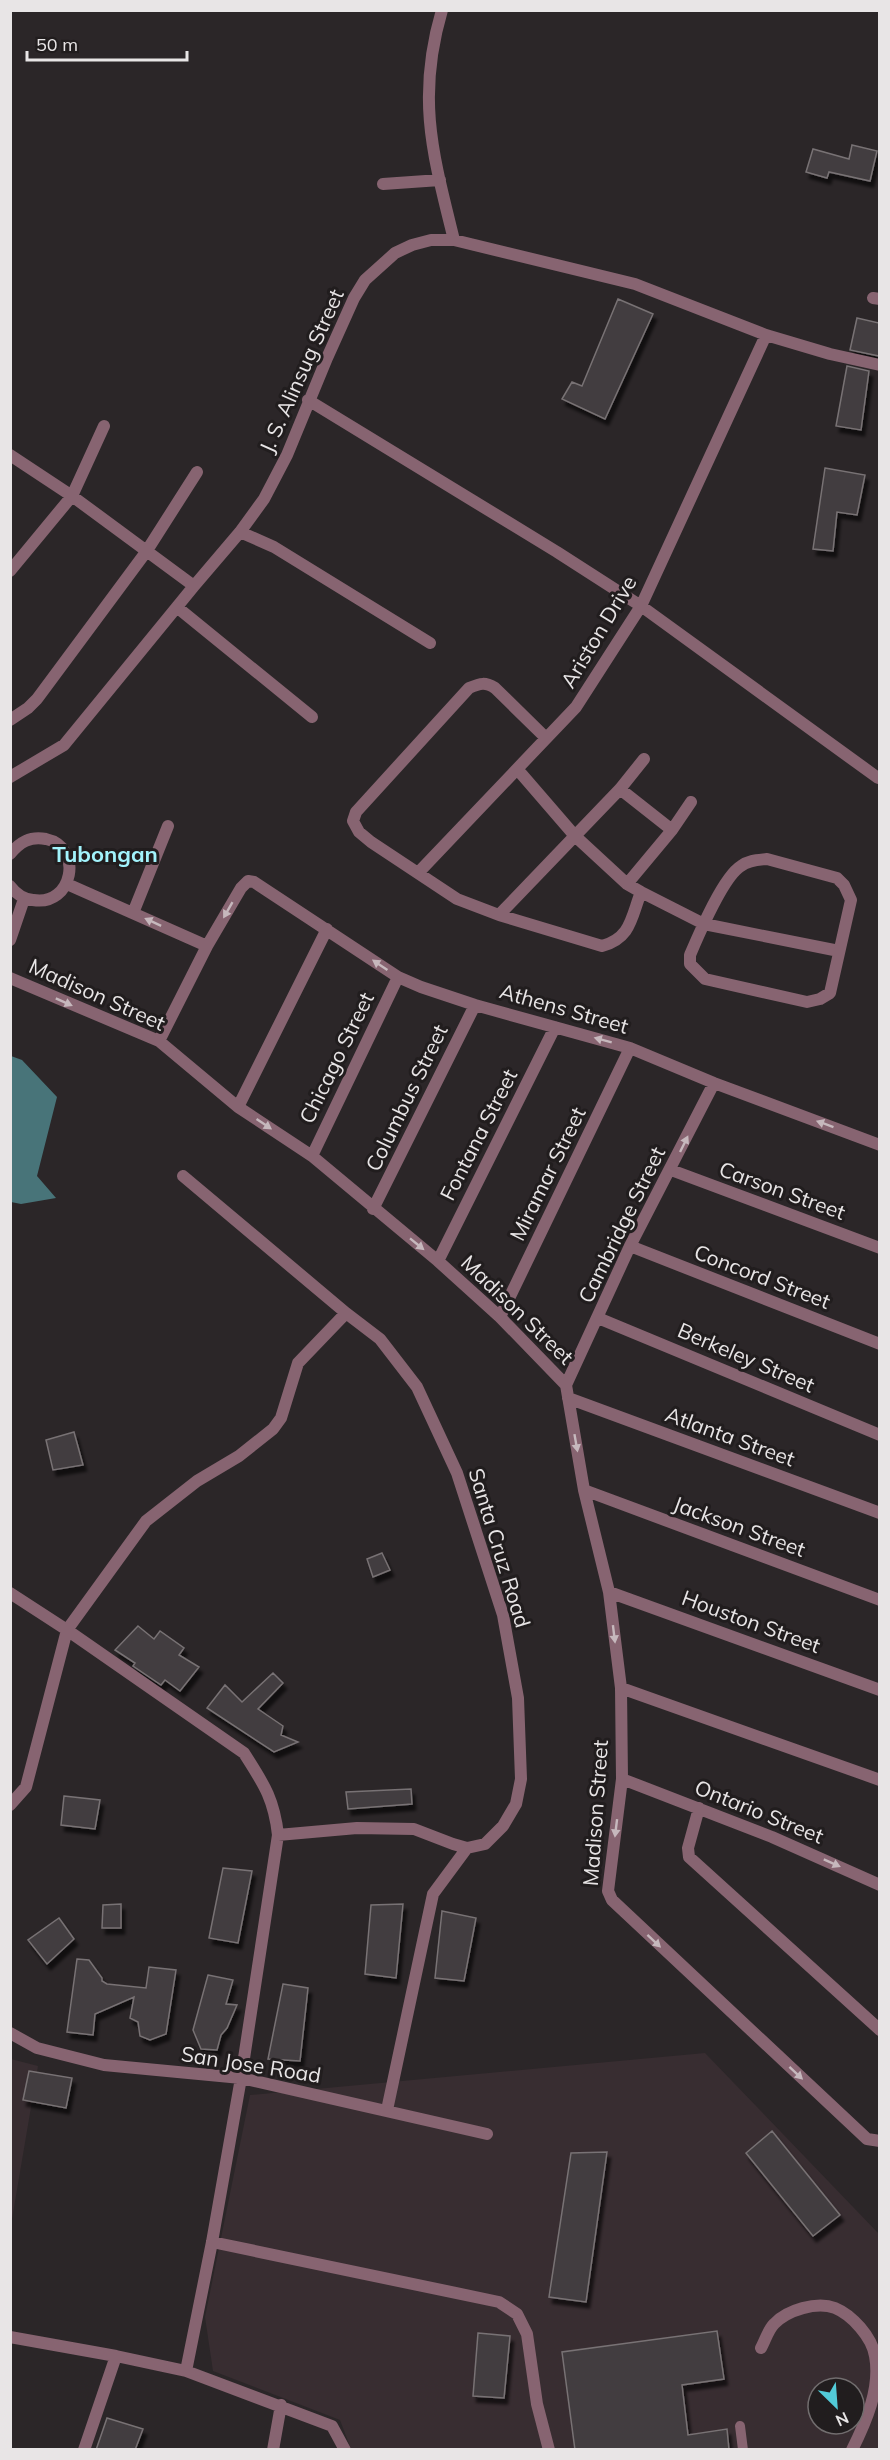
<svg xmlns="http://www.w3.org/2000/svg" width="890" height="2460" viewBox="0 0 890 2460" font-family="Mulish,sans-serif">
<style>
.built{fill:#382d31;fill-rule:evenodd}
.water{fill:#487479}
.building{fill:#423d3f;stroke:#787274;stroke-width:1.5;filter:url(#shadow)}
.lines{fill:none;stroke-linecap:round;stroke-linejoin:round}
.lane{stroke:#876471;stroke-width:10}
.street{stroke:#876471;stroke-width:12}
.oneway{fill:#c6b8bd}
.labels{text-anchor:middle;stroke-width:6;stroke-linejoin:round;paint-order:stroke}
.street-label{font-size:21px;fill:#e8e5e6;stroke:#211d1e}
.neighbourhood-label{font-size:22px;font-weight:bold;fill:#a2f3fc;stroke:#211d1e}
</style>
<defs>
<filter id="shadow"><feDropShadow dx="3.5" dy="6" stdDeviation="1.5" flood-color="#0009"/></filter>
</defs>
<rect width="100%" height="100%" fill="#2b2628"/>
<path class="built" d="M 705,2053 L 879,2234 L 879,2449 L 351,2449 L 340,2420 L 213,2371 L 205,2317 L 250,2095 ZM 818,2388 L 854,2388 L 854,2424 L 818,2424 Z
M 11,2059 L 38,2066 L 11,2225 Z"/>
<path class="water" d="M 11,1056 L 22,1060 L 57,1097 L 37,1176 L 56,1198 L 21,1204 L 11,1202 Z"/>
<path class="building" d="M 852,145 L 877,151 L 870,181 L 829,172 L 827,178 L 806,172 L 813,149 L 849,159 Z
M 618,299 L 653,314 L 605,419 L 562,399 L 572,382 L 582,386 Z
M 857,318 L 879,323 L 879,356 L 850,350 Z
M 847,366 L 869,371 L 861,430 L 836,426 Z
M 825,468 L 865,475 L 857,515 L 837,512 L 833,551 L 813,549 Z
M 74,1432 L 83,1465 L 53,1470 L 46,1440 Z
M 382,1553 L 390,1570 L 373,1577 L 367,1559 Z
M 138,1626 L 154,1639 L 160,1631 L 184,1648 L 179,1655 L 199,1667 L 180,1691 L 165,1680 L 161,1685 L 133,1666 L 135,1663 L 115,1650 Z
M 273,1673 L 283,1683 L 258,1709 L 283,1726 L 281,1735 L 298,1742 L 274,1752 L 207,1708 L 225,1685 L 242,1702 Z
M 411,1789 L 412,1804 L 348,1809 L 346,1792 Z
M 64,1796 L 100,1800 L 95,1829 L 61,1825 Z
M 223,1868 L 252,1871 L 238,1943 L 209,1938 Z
M 121,1904 L 121,1928 L 102,1928 L 103,1905 Z
M 403,1904 L 396,1978 L 365,1974 L 371,1905 Z
M 442,1911 L 476,1918 L 464,1981 L 435,1978 Z
M 59,1918 L 74,1939 L 47,1964 L 28,1940 Z
M 77,1959 L 89,1960 L 102,1978 L 102,1981 L 107,1984 L 146,1988 L 149,1967 L 176,1970 L 166,2034 L 150,2040 L 140,2036 L 138,2022 L 130,2018 L 134,1997 L 95,2014 L 93,2035 L 67,2032 Z
M 208,1975 L 233,1980 L 226,2004 L 237,2005 L 227,2028 L 221,2035 L 217,2050 L 201,2049 L 193,2030 Z
M 283,1984 L 308,1988 L 300,2061 L 268,2059 Z
M 29,2071 L 72,2078 L 66,2108 L 23,2100 Z
M 772,2131 L 840,2215 L 813,2236 L 746,2153 Z
M 607,2152 L 586,2302 L 549,2297 L 571,2153 Z
M 717,2331 L 724,2379 L 682,2385 L 688,2435 L 727,2429 L 729,2450 L 575,2450 L 562,2352 Z
M 478,2333 L 510,2336 L 504,2398 L 473,2396 Z
M 107,2418 L 143,2429 L 135,2450 L 96,2450 Z"/>
<g class="lines">
<path class="lane" d="M 740,2426 L 743,2450"/>
<path class="street" d="M 442,10 C 416,98 433,155 454,240
M 383,184 L 440,180
M 873,298 L 880,299
M 308,400 L 557,552 L 641,606 L 878,778
M 10,455 L 72,496 L 194,586
M 240,532 L 274,547 L 430,643
M 10,571 L 72,496 L 104,426
M 178,608 L 312,717
M 10,720 L 28,708 L 37,699 L 146,552 L 197,472
M 546,738 L 495,688 C 485,682 481,683 469,688 L 356,812 L 353,821 L 359,832 L 371,842 L 457,899 L 499,915 L 602,946 C 631,938 631,918 641,892
M 518,770 L 575,836 L 627,884 L 641,892 L 704,924 L 839,951
M 10,777 L 64,745 L 194,586 L 240,532 L 264,499 L 287,455 L 327,358 L 354,298 L 365,280 L 395,253 L 412,245 L 431,240 L 454,240 L 635,284 L 766,335 L 830,354 L 880,365
M 620,789 L 672,830
M 10,854 C 20,842 30,836 46,839 C 84,847 73,907 33,900 C 23,899 16,894 10,886
M 767,859 L 837,878 L 844,885 L 851,900 L 830,993 L 820,999 L 807,1002 L 705,979 L 690,964 L 690,955 C 699,934 723,877 741,866 C 749,860 758,860 767,859 Z
M 418,873 L 576,707 L 641,606 L 766,335
M 67,884 L 207,946
M 627,884 L 672,830 L 691,802
M 133,913 L 168,826
M 499,915 L 620,789 L 644,759
M 10,940 L 24,899
M 10,978 L 159,1041 L 238,1107 L 312,1156 L 438,1261 L 500,1317 L 566,1385 L 584,1490 L 609,1592 L 621,1688 L 622,1779 L 608,1891 L 612,1900 L 867,2139 L 880,2141
M 159,1041 L 207,946 L 241,888 L 248,881 L 254,882 L 398,977 L 421,987 L 475,1005 L 630,1048 L 714,1083 L 880,1145
M 238,1107 L 327,929
M 312,1156 L 398,977
M 671,1170 L 880,1248
M 183,1176 L 346,1313 L 380,1339 L 417,1387 L 457,1473 L 503,1615 L 518,1698 L 521,1779 L 516,1804 L 503,1826 L 485,1844 L 467,1848 L 433,1894 L 387,2110
M 373,1209 L 475,1005
M 630,1246 L 880,1344
M 438,1261 L 555,1027
M 500,1317 L 630,1048
M 598,1318 L 880,1435
M 566,1385 L 630,1246 L 714,1083
M 568,1398 L 880,1513
M 584,1490 L 880,1600
M 609,1592 L 880,1690
M 10,1593 L 67,1630 L 244,1753 C 263,1783 274,1798 278,1835 L 241,2078 L 212,2242 L 186,2371 L 332,2426 L 345,2450
M 621,1688 L 880,1780
M 622,1779 L 772,1837 L 880,1885
M 10,1805 L 26,1787 L 67,1630 L 146,1521 L 197,1481 L 239,1456 L 273,1429 L 281,1418 L 298,1363 L 346,1313
M 699,1808 L 688,1848 L 689,1857 L 880,2030
M 278,1835 L 357,1828 L 414,1829 L 453,1844 L 467,1848
M 10,2033 L 37,2048 L 104,2065 L 241,2078 L 487,2134
M 212,2242 L 499,2302 L 517,2314 L 527,2334 L 537,2404 L 549,2450
M 10,2337 L 116,2356 L 186,2371
M 761,2348 C 765,2341 768,2330 774,2324 C 787,2310 817,2301 835,2308 C 852,2315 872,2337 875,2356 C 881,2388 866,2422 852,2450
M 84,2450 L 116,2356
M 273,2450 L 281,2405"/>
</g>
<defs><path id="oneway-solid" d="M-6-.8H1V-3.2L6.5 0L1 3.2V.8H-6Z" transform="scale(1.5)"/></defs>
<g class="oneway">
<use href="#oneway-solid" transform="translate(228 910) rotate(120)"/>
<use href="#oneway-solid" transform="translate(153 922) rotate(-155)"/>
<use href="#oneway-solid" transform="translate(380 965) rotate(-146)"/>
<use href="#oneway-solid" transform="translate(64 1002) rotate(24)"/>
<use href="#oneway-solid" transform="translate(603 1040) rotate(-165)"/>
<use href="#oneway-solid" transform="translate(264 1124) rotate(34)"/>
<use href="#oneway-solid" transform="translate(825 1124) rotate(-160)"/>
<use href="#oneway-solid" transform="translate(684 1144) rotate(-64)"/>
<use href="#oneway-solid" transform="translate(417 1244) rotate(39)"/>
<use href="#oneway-solid" transform="translate(576 1443) rotate(80)"/>
<use href="#oneway-solid" transform="translate(614 1634) rotate(83)"/>
<use href="#oneway-solid" transform="translate(616 1828) rotate(97)"/>
<use href="#oneway-solid" transform="translate(832 1863) rotate(24)"/>
<use href="#oneway-solid" transform="translate(654 1941) rotate(43)"/>
<use href="#oneway-solid" transform="translate(796 2073) rotate(43)"/>
</g>
<g class="labels">
<g class="street-label">
<text transform="translate(302 371) rotate(-66)" y="7">J. S. Alinsug Street</text>
<text transform="translate(599 632) rotate(-59)" y="7">Ariston Drive</text>
<text transform="translate(97 995) rotate(24)" y="7">Madison Street</text>
<text transform="translate(564 1009) rotate(16)" y="7">Athens Street</text>
<text transform="translate(337 1058) rotate(-64)" y="7">Chicago Street</text>
<text transform="translate(407 1098) rotate(-64)" y="7">Columbus Street</text>
<text transform="translate(479 1135) rotate(-63)" y="7">Fontana Street</text>
<text transform="translate(548 1174) rotate(-64)" y="7">Miramar Street</text>
<text transform="translate(782 1191) rotate(20)" y="7">Carson Street</text>
<text transform="translate(622 1225) rotate(-64)" y="7">Cambridge Street</text>
<text transform="translate(762 1277) rotate(21)" y="7">Concord Street</text>
<text transform="translate(517 1310) rotate(44)" y="7">Madison Street</text>
<text transform="translate(746 1358) rotate(23)" y="7">Berkeley Street</text>
<text transform="translate(730 1437) rotate(20)" y="7">Atlanta Street</text>
<text transform="translate(739 1527) rotate(20)" y="7">Jackson Street</text>
<text transform="translate(499 1548) rotate(73)" y="7">Santa Cruz Road</text>
<text transform="translate(751 1622) rotate(20)" y="7">Houston Street</text>
<text transform="translate(759 1812) rotate(22)" y="7">Ontario Street</text>
<text transform="translate(596 1813) rotate(-86)" y="7">Madison Street</text>
<text transform="translate(251 2065) rotate(9)" y="7">San Jose Road</text>
</g>
<g class="neighbourhood-label">
<text x="105" y="862">Tubongan</text>
</g>
</g>
<rect width="890" height="2460" fill="none" stroke="#e8e5e6" stroke-width="24"/>
<g transform="translate(836 2406) rotate(155)"><circle r="28" fill="#211d1e" stroke="#716d6e" stroke-width="1.5"/>
<path d="M0-4.5L10 22L0 15L-10 22Z" fill="#52cbd8"/>
<text y="-9" font-size="16" font-weight="bold" text-anchor="middle" fill="#e8e5e6">N</text>
</g>
<path d="M27 51v9h160v-9" fill="none" stroke="#e8e5e6" stroke-width="3"/>
<text x="36" y="51" font-size="18" fill="#e8e5e6" stroke="#211d1e" stroke-width="4.5" paint-order="stroke">50 m</text>
</svg>
